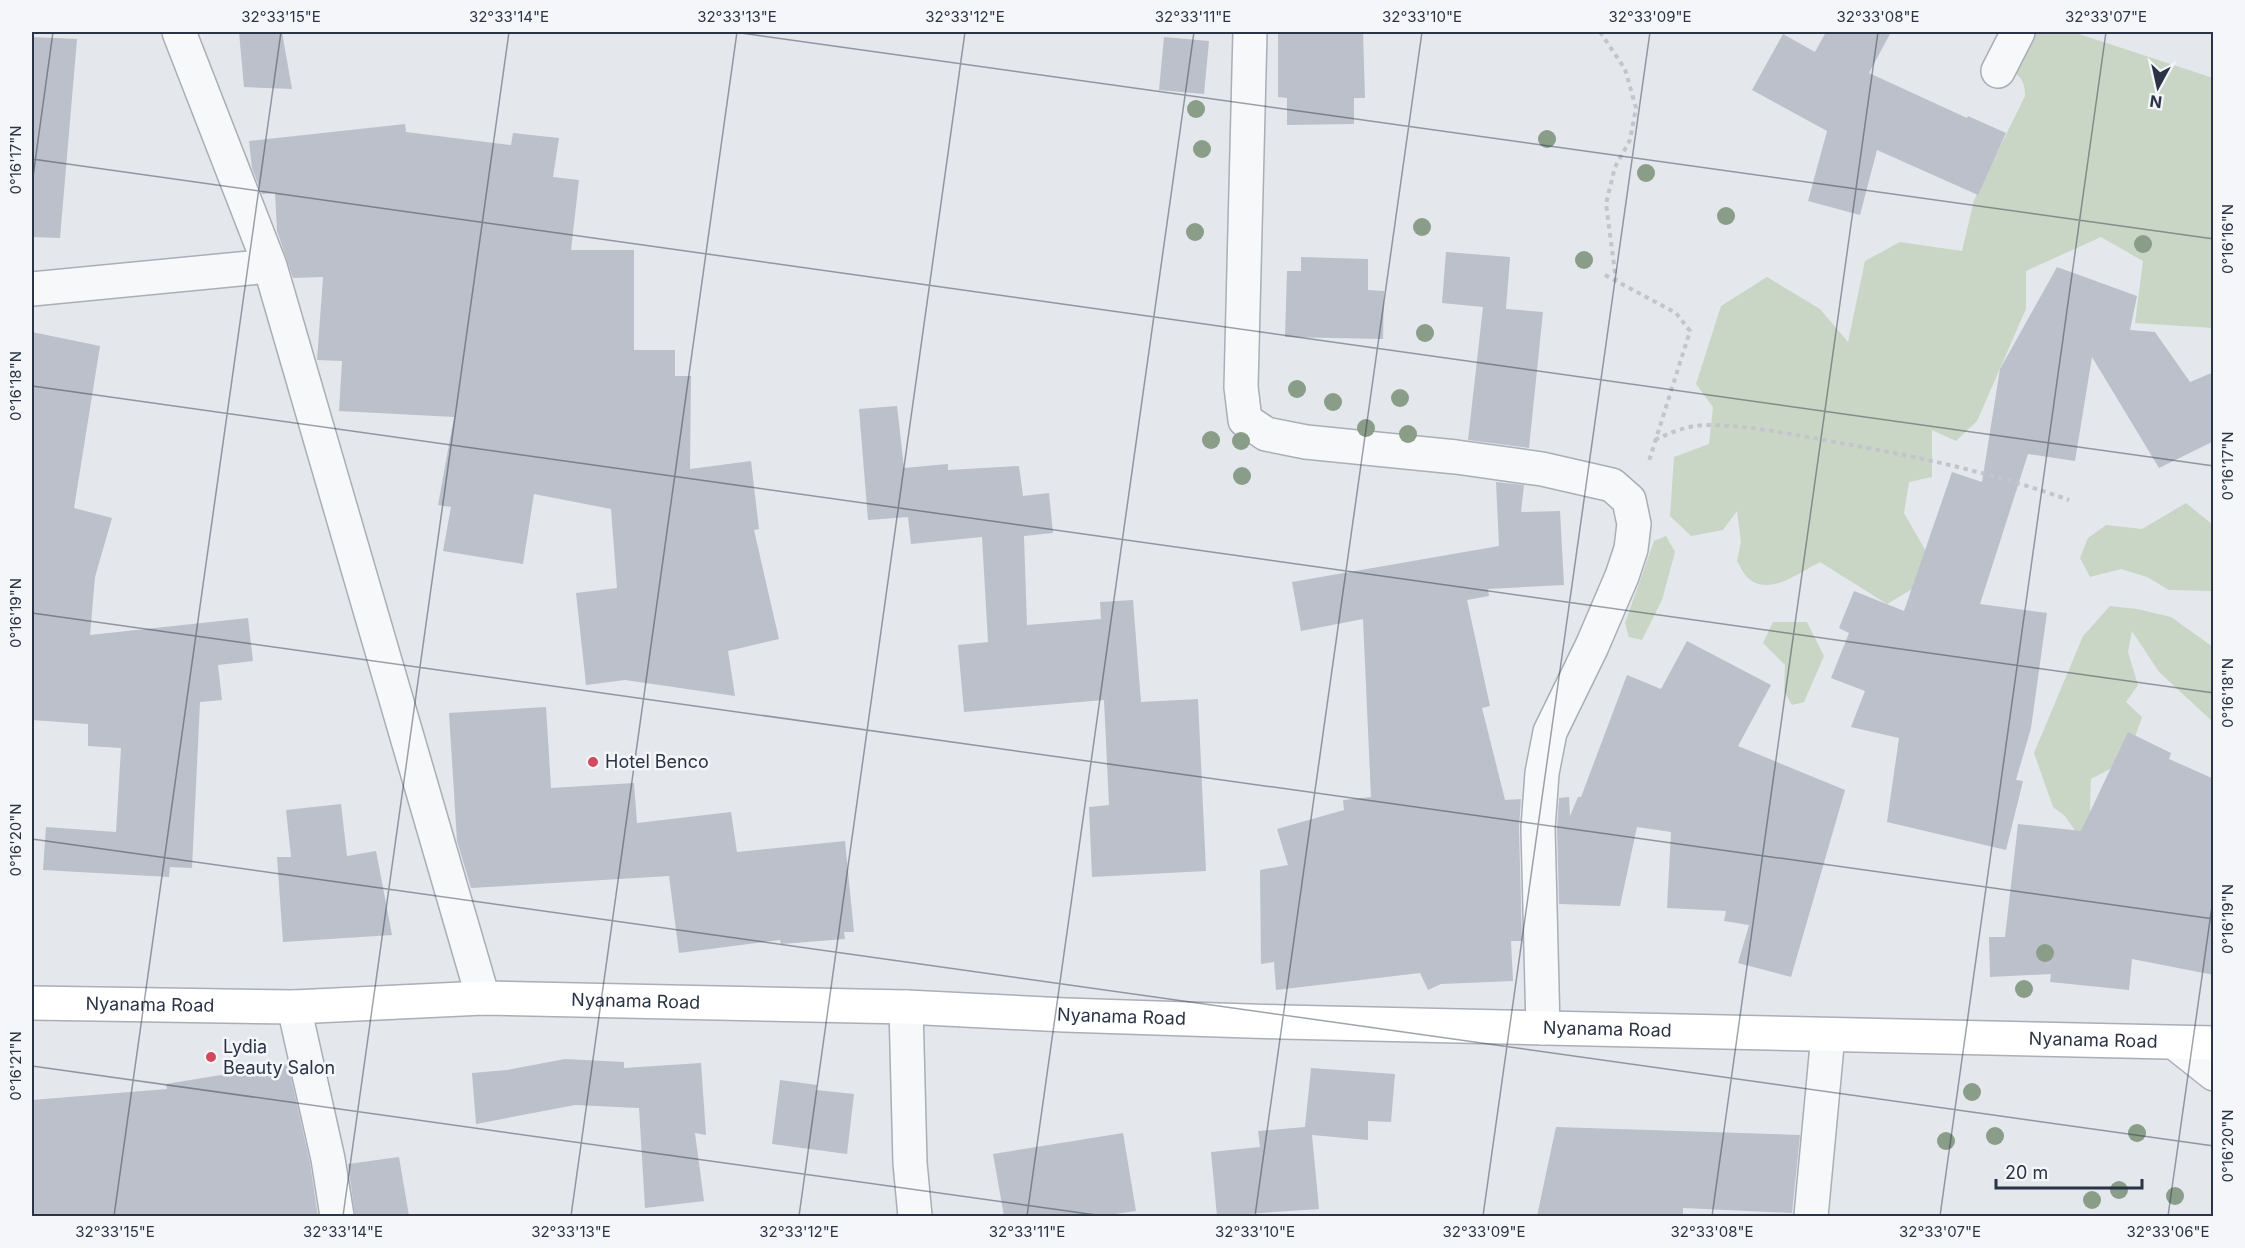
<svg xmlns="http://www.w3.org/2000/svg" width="2245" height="1248" viewBox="0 0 2245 1248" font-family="Inter,sans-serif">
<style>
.green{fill:#c9d6c5}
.building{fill:#bbc0ca}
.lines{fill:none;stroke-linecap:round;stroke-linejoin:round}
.street-casing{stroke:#a9aeb7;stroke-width:36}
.secondary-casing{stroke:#a9aeb7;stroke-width:36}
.path{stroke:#c2c5cb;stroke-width:4;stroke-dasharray:4.5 4.5;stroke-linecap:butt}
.street{stroke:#f7f8fa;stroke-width:33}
.secondary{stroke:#fff;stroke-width:33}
.tree{fill:#899d89}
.ticks{fill:none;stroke:#2b3445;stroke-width:1.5;stroke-opacity:0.45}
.poi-dot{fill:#d1495b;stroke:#f4f6f9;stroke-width:2}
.labels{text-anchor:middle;stroke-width:5;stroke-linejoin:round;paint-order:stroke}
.poi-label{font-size:18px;fill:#2b3445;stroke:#f4f6f9;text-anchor:start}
.street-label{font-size:18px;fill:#2b3445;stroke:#f4f6f9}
.neatline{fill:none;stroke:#2b3445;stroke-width:2}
.ticks-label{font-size:15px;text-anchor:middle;fill:#2b3445}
</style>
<rect width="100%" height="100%" fill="#e4e7ec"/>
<path class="green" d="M 2031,32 L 2073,32 L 2213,78 L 2213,328 L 2135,323 L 2143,261 L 2101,237 L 2026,271 L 2026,309 L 1977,421 L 1956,441 L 1932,430 L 1932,477 L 1909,482 L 1904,513 L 1931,560 L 1924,582 L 1887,604 L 1820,562 C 1800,572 1768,598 1747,577 C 1743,573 1740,566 1737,561 L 1741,542 L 1737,511 L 1723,530 L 1691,536 L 1670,516 L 1674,457 L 1709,444 L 1713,407 L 1696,384 L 1721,306 L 1767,277 L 1820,309 L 1848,342 L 1865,261 L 1900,242 L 1962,251 L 1974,200 L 2025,96 C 2025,83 2022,77 2011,70 Z
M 2186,503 L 2213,525 L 2214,588 L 2211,591 L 2169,590 L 2147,577 L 2121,569 L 2090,577 L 2080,558 L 2088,538 L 2106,525 L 2142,529 Z
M 1666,536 L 1675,552 L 1662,600 L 1642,640 L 1629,637 L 1625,623 L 1654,541 Z
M 2110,606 L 2137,609 L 2171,617 L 2213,647 L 2213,722 L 2159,672 L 2132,631 L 2128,652 L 2138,685 L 2126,702 L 2142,717 L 2127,760 L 2091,779 L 2089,837 L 2080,838 L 2065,816 L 2053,807 L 2034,753 L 2083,636 Z
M 1773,622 L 1807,622 L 1824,656 L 1804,702 L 1792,705 L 1784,691 L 1785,665 L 1763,643 Z"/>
<path class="building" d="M 239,32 L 282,32 L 292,89 L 244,87 Z
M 1278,32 L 1363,32 L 1365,98 L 1354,98 L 1354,124 L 1287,125 L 1287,98 L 1278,97 Z
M 1826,32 L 1891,32 L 1869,73 L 1967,118 L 1968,116 L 2006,133 L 1978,195 L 1877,150 L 1860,215 L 1808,201 L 1827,131 L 1752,90 L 1783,34 L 1815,52 Z
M 32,37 L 77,39 L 60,238 L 32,237 Z
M 1164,37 L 1209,41 L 1204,94 L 1159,90 Z
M 405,124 L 406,132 L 511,145 L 513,133 L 559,138 L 553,177 L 579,180 L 571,250 L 634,250 L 634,350 L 675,350 L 675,376 L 691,376 L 690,469 L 751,461 L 759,529 L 754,530 L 779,639 L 728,651 L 735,696 L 625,680 L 586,685 L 576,593 L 617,588 L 611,509 L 534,494 L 523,564 L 443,551 L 451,507 L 438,505 L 454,417 L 339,411 L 342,361 L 317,360 L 323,277 L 293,278 L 277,231 L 275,193 L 262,194 L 252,168 L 249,141 Z
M 1446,252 L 1510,257 L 1506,309 L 1543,312 L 1529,448 L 1468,440 L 1483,307 L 1442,303 Z
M 1301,257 L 1368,259 L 1368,290 L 1384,291 L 1383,339 L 1285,337 L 1287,271 L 1301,271 Z
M 2057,267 L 2137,296 L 2130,330 L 2155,332 L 2190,382 L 2214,372 L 2214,441 L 2159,468 L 2092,357 L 2075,461 L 2028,454 L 1980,604 L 2047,613 L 2031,728 L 2016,780 L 2023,781 L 2006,850 L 1887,822 L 1899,738 L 1851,727 L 1865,691 L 1831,678 L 1849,633 L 1839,628 L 1854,591 L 1904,611 L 1952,472 L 1982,482 L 2000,369 Z
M 32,332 L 100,346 L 74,508 L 112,518 L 95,577 L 90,635 L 248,618 L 253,661 L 218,665 L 222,700 L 200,702 L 192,868 L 170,867 L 169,877 L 43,870 L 46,827 L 116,832 L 121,748 L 88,746 L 88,724 L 32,720 Z
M 897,406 L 904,468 L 948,464 L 948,470 L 1019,466 L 1023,496 L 1049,493 L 1053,533 L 1024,536 L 1027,625 L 1101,619 L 1100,602 L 1133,600 L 1141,702 L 1198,699 L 1206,871 L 1092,877 L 1089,807 L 1109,805 L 1104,700 L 964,712 L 958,645 L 988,642 L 982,537 L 911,544 L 908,517 L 868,520 L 859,409 Z
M 1496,482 L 1524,485 L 1521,512 L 1560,511 L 1564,585 L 1488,589 L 1489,596 L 1467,600 L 1490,706 L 1482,708 L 1505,800 L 1521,799 L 1519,828 L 1522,941 L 1511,941 L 1513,981 L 1441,984 L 1428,990 L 1420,973 L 1276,990 L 1274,962 L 1261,964 L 1260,870 L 1288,865 L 1277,829 L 1344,810 L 1343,800 L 1371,797 L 1363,619 L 1301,631 L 1292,582 L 1499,546 Z
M 1687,641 L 1771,685 L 1738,746 L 1845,790 L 1791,977 L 1738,963 L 1749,925 L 1724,921 L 1726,911 L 1667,908 L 1671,832 L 1637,827 L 1620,906 L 1559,904 L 1557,828 L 1559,798 L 1569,797 L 1570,816 L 1578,797 L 1581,797 L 1627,675 L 1661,689 Z
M 546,707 L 551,788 L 634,783 L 637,823 L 731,812 L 737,852 L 845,841 L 854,932 L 844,932 L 845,939 L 781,944 L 780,940 L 679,953 L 669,876 L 471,888 L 457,841 L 449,713 Z
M 2128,732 L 2171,753 L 2169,759 L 2214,779 L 2214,975 L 2132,959 L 2129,990 L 2050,982 L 2051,974 L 1990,977 L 1989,937 L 2005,937 L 2018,824 L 2081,831 Z
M 341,804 L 347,856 L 376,851 L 392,935 L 283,942 L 277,857 L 291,857 L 286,810 Z
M 565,1059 L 624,1062 L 624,1068 L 701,1063 L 706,1135 L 695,1133 L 704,1201 L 645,1208 L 639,1108 L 575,1105 L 476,1124 L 472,1073 L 507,1070 Z
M 288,1064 L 310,1163 L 318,1216 L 32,1216 L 32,1100 L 167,1089 L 166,1084 Z
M 1311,1068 L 1395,1074 L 1391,1122 L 1368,1121 L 1368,1140 L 1312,1135 L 1319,1209 L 1217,1216 L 1211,1152 L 1260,1147 L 1258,1131 L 1305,1127 Z
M 780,1080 L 817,1085 L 816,1090 L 854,1094 L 847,1154 L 772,1144 Z
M 1556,1127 L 1800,1135 L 1792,1213 L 1683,1208 L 1683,1216 L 1537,1216 Z
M 1123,1133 L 1136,1211 L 1101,1216 L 1004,1216 L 993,1154 Z
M 399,1157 L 409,1216 L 355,1216 L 348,1164 Z"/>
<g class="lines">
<defs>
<path id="street" d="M 179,32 L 270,266 L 483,998
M 1250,32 L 1241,387 L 1245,420 L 1266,434 L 1306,442 L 1456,457 L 1542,469 L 1612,485 L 1629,500 L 1634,524 L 1631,549 L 1622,576 L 1592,646 L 1550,732 L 1542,773 L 1538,828 L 1543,1028
M 1998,71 L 2018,32
M 32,289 L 270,266
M 294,1007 L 328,1159 L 337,1216
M 906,1007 L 910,1163 L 915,1216
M 2175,1043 L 2214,1074
M 1811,1216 L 1828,1035"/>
<g id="secondary">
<path id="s1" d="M 32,1003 L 294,1007 L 483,998 L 906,1007 L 1065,1015 L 1283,1022 L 2214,1043"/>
</g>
</defs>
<use href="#street" class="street-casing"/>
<use href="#secondary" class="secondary-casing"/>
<path class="path" d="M 1600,32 L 1625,69 L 1636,108 L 1630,140 L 1615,167 L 1606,204 L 1616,280
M 1605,275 L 1676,313 L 1690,331 L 1649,461
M 1655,440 C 1671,432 1689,425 1707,425 C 1745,425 1792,434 1829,441 C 1911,455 1991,472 2069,500"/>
<use href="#street" class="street"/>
<use href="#secondary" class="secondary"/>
</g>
<g class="tree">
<circle cx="1196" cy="109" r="9"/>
<circle cx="1547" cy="139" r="9"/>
<circle cx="1202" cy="149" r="9"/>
<circle cx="1646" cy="173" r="9"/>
<circle cx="1726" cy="216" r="9"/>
<circle cx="1422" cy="227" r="9"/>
<circle cx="1195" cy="232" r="9"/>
<circle cx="2143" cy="244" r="9"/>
<circle cx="1584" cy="260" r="9"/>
<circle cx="1425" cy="333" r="9"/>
<circle cx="1297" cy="389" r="9"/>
<circle cx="1400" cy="398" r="9"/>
<circle cx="1333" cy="402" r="9"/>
<circle cx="1366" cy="428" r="9"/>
<circle cx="1408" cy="434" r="9"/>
<circle cx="1211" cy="440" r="9"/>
<circle cx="1241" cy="441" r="9"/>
<circle cx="1242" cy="476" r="9"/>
<circle cx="2045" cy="953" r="9"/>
<circle cx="2024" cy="989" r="9"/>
<circle cx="1972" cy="1092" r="9"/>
<circle cx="2137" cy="1133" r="9"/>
<circle cx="1995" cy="1136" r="9"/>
<circle cx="1946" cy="1141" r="9"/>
<circle cx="2119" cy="1190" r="9"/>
<circle cx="2175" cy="1196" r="9"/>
<circle cx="2092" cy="1200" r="9"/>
</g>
<path class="ticks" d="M 734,32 L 2214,239M 32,159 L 2214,466M 32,184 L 53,32M 32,386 L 2214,693M 32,613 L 2214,919M 32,839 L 2214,1146M 32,1066 L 1103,1216M 114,1216 L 281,32M 343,1216 L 509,32M 571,1216 L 737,32M 799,1216 L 965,32M 1027,1216 L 1194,32M 1255,1216 L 1422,32M 1483,1216 L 1650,32M 1712,1216 L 1878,32M 1940,1216 L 2106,32M 2168,1216 L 2214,892"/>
<g class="poi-dot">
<circle cx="593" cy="762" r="6"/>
<circle cx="211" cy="1057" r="6"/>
</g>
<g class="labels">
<g class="poi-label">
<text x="605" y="768">Hotel Benco</text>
<text x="223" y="1053">Lydia<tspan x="223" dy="21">Beauty Salon</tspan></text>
</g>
<g class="street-label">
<text dy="6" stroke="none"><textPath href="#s1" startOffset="604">Nyanama Road</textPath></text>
<text dy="6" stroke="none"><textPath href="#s1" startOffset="118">Nyanama Road</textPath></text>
<text dy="6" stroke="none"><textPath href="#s1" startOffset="1090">Nyanama Road</textPath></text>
<text dy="6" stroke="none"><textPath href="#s1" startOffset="1576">Nyanama Road</textPath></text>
<text dy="6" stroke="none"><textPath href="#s1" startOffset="2062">Nyanama Road</textPath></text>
</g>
</g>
<rect width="2245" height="1248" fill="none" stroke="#f4f6f9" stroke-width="66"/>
<g transform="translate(2158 87) rotate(188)" stroke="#f4f6f9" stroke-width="4.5" paint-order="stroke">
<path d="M0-4.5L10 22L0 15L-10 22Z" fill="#2b3445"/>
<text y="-9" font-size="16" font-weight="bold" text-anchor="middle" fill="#2b3445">N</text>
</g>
<path d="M1996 1179v9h146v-9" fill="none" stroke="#2b3445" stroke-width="3"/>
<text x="2005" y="1179" font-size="18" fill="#2b3445" stroke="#f4f6f9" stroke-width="4.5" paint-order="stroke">20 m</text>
<rect x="33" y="33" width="2179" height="1182" class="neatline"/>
<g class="ticks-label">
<text x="281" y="22">32°33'15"E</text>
<text x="509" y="22">32°33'14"E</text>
<text x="737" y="22">32°33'13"E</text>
<text x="965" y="22">32°33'12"E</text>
<text x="1193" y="22">32°33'11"E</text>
<text x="1422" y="22">32°33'10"E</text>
<text x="1650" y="22">32°33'09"E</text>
<text x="1878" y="22">32°33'08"E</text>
<text x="2106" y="22">32°33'07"E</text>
<text transform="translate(16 160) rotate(-90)" y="5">0°16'17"N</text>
<text transform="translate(2228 239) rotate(-90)" y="5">0°16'16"N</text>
<text transform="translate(16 386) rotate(-90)" y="5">0°16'18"N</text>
<text transform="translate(2228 466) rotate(-90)" y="5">0°16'17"N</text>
<text transform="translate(16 613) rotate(-90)" y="5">0°16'19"N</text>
<text transform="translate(2228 693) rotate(-90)" y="5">0°16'18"N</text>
<text transform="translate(16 840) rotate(-90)" y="5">0°16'20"N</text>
<text transform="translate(2228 919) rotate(-90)" y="5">0°16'19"N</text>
<text transform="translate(16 1066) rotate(-90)" y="5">0°16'21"N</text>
<text transform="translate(2228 1146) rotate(-90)" y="5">0°16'20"N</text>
<text x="115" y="1237">32°33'15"E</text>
<text x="343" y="1237">32°33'14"E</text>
<text x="571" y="1237">32°33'13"E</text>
<text x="799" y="1237">32°33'12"E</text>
<text x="1027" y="1237">32°33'11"E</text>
<text x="1255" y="1237">32°33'10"E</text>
<text x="1484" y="1237">32°33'09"E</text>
<text x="1712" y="1237">32°33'08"E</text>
<text x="1940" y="1237">32°33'07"E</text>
<text x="2168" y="1237">32°33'06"E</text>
</g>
</svg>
